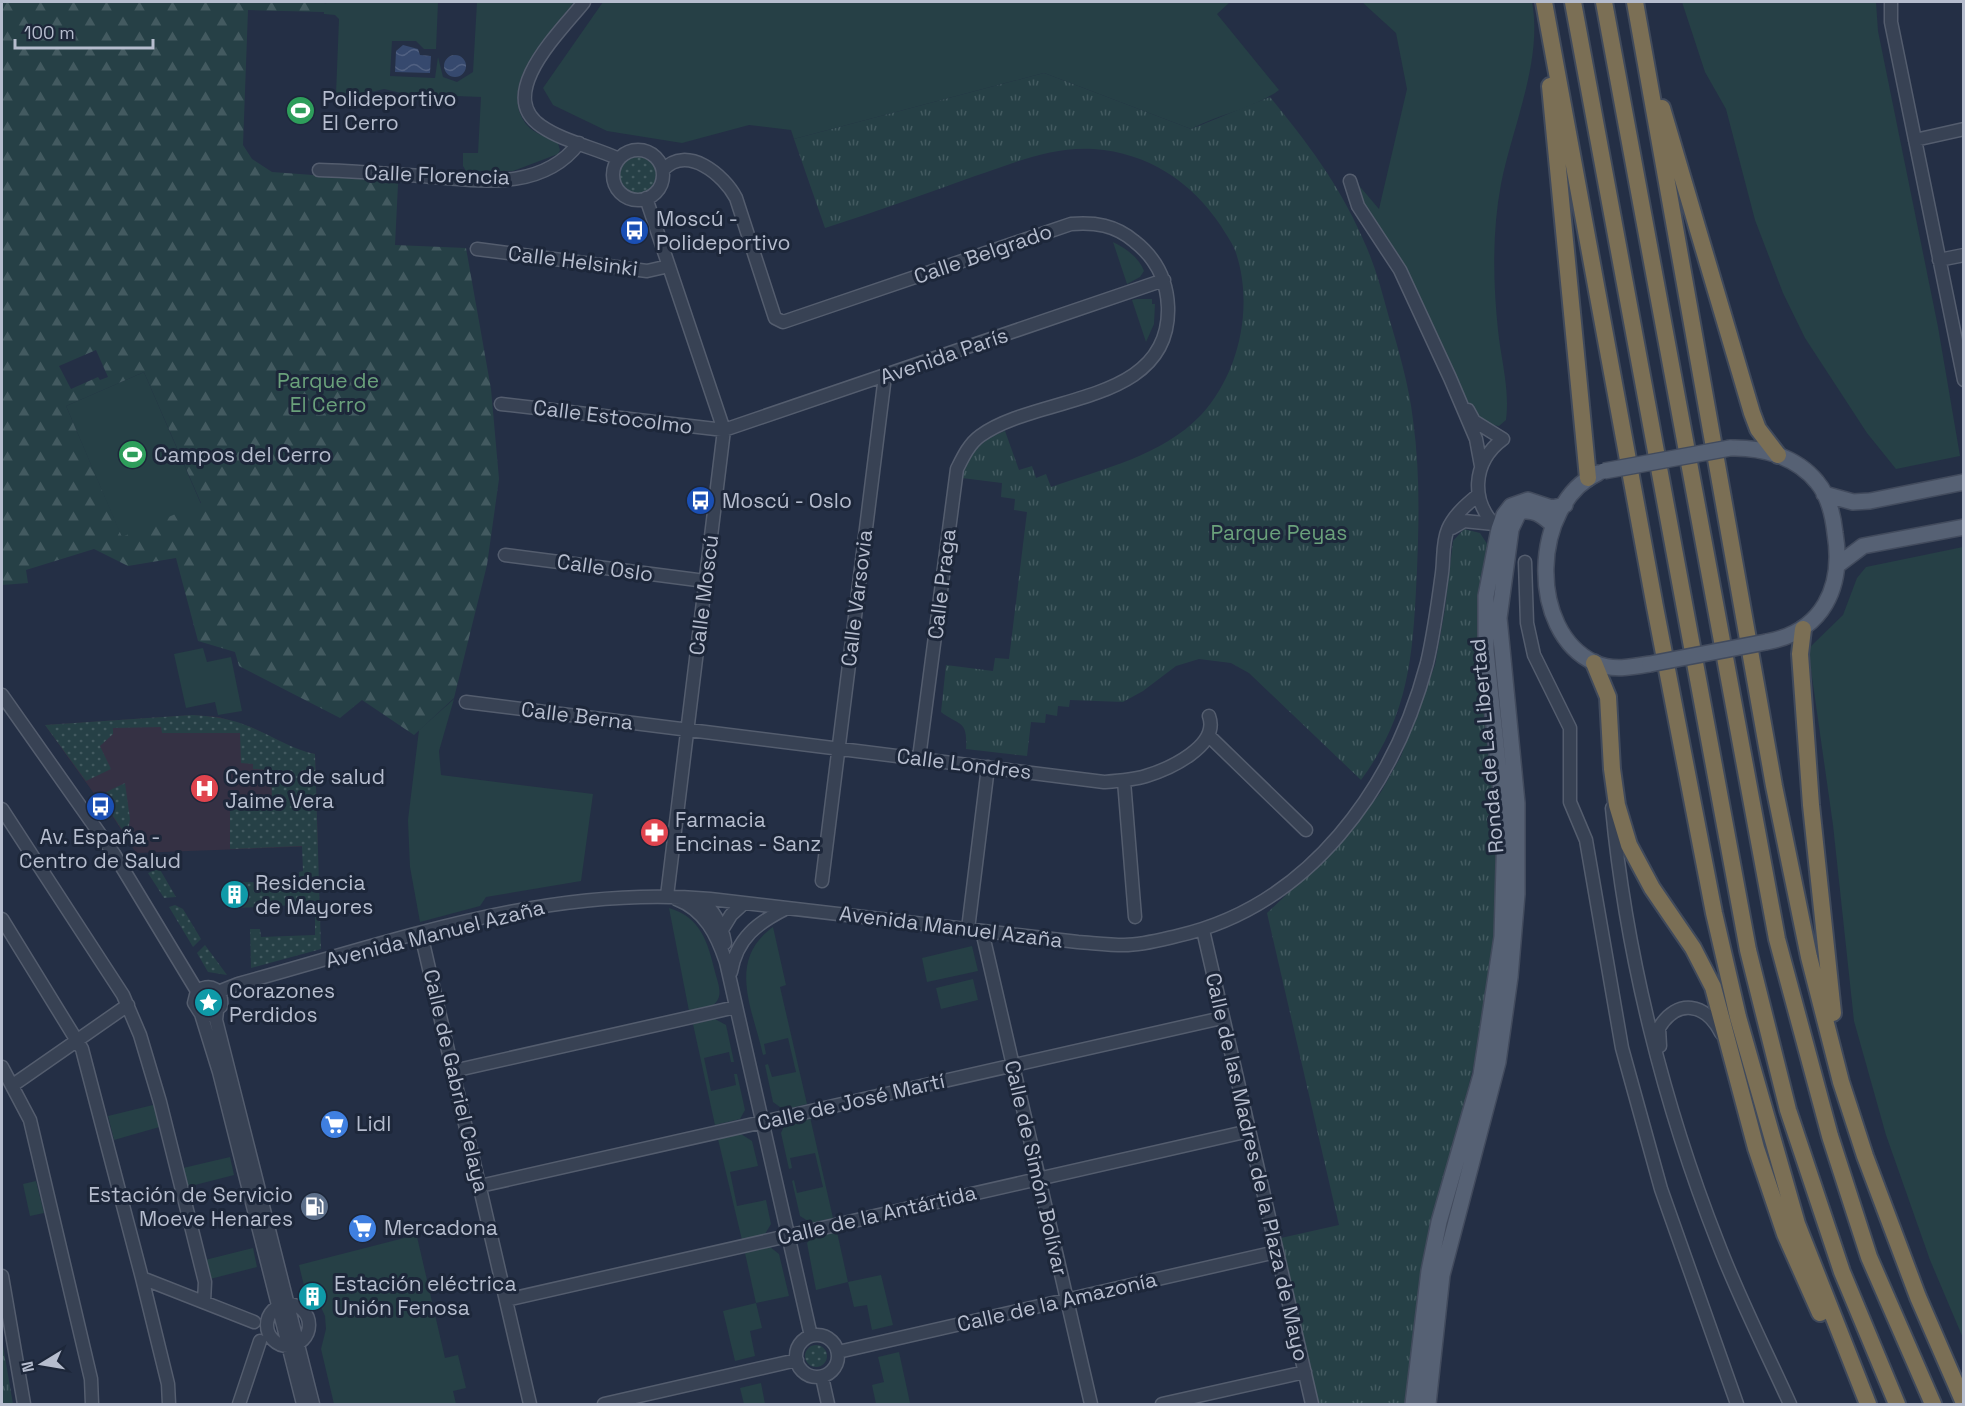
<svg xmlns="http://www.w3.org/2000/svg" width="1965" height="1406" viewBox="0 0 1965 1406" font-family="'Space Grotesk',sans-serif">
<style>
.medical{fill:#353144}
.grass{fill:#264046}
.forest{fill:url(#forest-firs);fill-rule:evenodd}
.park{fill:url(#park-tufts)}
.garden{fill:url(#garden-dots)}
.water{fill:url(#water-waves)}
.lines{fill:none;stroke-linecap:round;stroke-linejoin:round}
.minor-casing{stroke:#545d6e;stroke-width:15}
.major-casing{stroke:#424b5d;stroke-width:18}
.highway-casing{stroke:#404a5c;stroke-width:20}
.minor{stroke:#384254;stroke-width:12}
.major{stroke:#566174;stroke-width:15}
.highway{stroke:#7b6f55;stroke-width:16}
.major-bridge-casing{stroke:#424b5d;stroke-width:18;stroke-linecap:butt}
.major-bridge{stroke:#566174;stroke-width:15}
.labels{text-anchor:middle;stroke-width:6;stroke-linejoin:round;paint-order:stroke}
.poi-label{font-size:21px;fill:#b6bdce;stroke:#1d273a;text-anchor:start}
.street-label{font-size:21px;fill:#b6bdce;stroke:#1d273a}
.park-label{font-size:21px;fill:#6aa17b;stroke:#1d273a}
</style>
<defs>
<pattern id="forest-firs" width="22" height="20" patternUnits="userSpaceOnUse" patternTransform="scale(1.5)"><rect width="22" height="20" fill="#264046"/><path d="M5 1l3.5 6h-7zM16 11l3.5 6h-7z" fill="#435a60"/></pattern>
<pattern id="park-tufts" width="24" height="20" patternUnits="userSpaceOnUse" patternTransform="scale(1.5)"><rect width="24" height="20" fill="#264046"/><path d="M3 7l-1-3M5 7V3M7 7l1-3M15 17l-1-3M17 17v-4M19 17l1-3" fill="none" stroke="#435a60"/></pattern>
<pattern id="garden-dots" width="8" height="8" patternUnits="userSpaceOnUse" patternTransform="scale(1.5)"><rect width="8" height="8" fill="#264046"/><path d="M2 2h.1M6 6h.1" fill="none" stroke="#435a60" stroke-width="1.8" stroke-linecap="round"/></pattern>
<pattern id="water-waves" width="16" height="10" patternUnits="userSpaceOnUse" patternTransform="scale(1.5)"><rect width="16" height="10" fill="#36496e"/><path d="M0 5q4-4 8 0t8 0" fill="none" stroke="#516182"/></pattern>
</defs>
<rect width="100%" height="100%" fill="#242f45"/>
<path class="medical" d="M 192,715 L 219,717 L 251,727 L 297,750 L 315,754 L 318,846 L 136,853 L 103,801 L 100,802 L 45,725 Z"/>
<path class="grass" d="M 329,2 L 438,2 L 436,49 L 424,49 L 416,41 L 392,41 L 390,76 L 435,78 L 438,57 L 443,77 L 457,82 L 473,72 L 477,2 L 574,2 C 552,31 496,84 526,124 C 534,134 547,137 558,143 L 560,150 L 558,154 L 513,171 L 466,171 L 463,166 L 463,153 L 478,153 L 481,97 L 431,95 L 430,108 L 421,108 L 418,97 L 384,89 L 360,95 L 336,94 L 339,19 L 335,15 L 324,14 L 324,4 Z
M 603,2 L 1230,2 L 1217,14 L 1279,90 C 1254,109 1219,114 1191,129 L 1044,73 L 794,139 L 791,130 L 749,125 L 682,143 L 607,131 L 553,105 L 543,88 Z
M 1362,2 L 1532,2 C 1543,60 1512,128 1501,184 C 1492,232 1493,282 1498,330 C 1501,360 1510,389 1506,420 L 1499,426 L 1486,424 L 1473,412 L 1397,253 L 1361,201 L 1356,182 L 1379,209 L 1407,89 L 1396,33 Z
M 1682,2 L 1876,2 L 1878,31 L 1938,327 L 1960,456 L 1896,469 L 1867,433 L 1805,338 L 1783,293 L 1755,220 L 1726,109 L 1705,72 Z
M 1113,242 C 1125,248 1139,257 1144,271 L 1140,277 L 1127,284 Z
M 1137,299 L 1152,299 L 1152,304 L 1155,304 L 1154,324 L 1146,342 L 1132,300 Z
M 144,372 L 201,504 L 122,538 L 66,406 Z
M 1963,547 L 1963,1338 L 1930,1260 L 1886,1135 L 1854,1021 L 1833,825 L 1808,649 L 1843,615 L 1857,578 L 1866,567 Z
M 203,648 L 207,662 L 231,657 L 242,711 L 218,715 L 215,702 L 186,708 L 174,654 Z
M 454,699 L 439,751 L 441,775 L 593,794 L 581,881 L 486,897 L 480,906 L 420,922 L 410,867 L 408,820 L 419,730 Z
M 669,908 C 701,917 708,943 715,972 C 717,980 722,991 718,999 C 714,1009 698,1009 689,1011 Z
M 773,927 L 786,985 L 780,987 L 807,1104 L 784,1110 L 773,1102 L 765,1065 L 768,1064 L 772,1077 L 796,1072 L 788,1038 L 764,1044 L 766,1054 L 763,1055 C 753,1009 726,961 773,927 Z
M 972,946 L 978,971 L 927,982 L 922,958 Z
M 973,979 L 978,1000 L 941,1009 L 936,988 Z
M 715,1019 L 726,1025 L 734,1062 L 731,1062 L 729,1052 L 704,1058 L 711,1091 L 736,1085 L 734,1074 L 737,1074 L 745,1110 L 740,1119 L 715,1125 L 693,1024 Z
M 157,1104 L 163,1126 L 114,1140 L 108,1116 Z
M 810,1117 L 833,1218 L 811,1223 L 800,1216 L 792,1181 L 794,1180 L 797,1193 L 823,1187 L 815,1153 L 790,1158 L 792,1168 L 789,1169 L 781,1133 L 785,1124 Z
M 741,1134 L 752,1141 L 758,1166 L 730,1172 L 737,1206 L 766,1200 L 771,1224 L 765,1234 L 742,1240 L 718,1139 Z
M 230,1157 L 234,1175 L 187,1187 L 183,1168 Z
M 36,1181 L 44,1213 L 30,1216 L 23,1184 Z
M 415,1228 L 445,1358 L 458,1355 L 466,1388 L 453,1391 L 456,1404 L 334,1404 L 321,1349 L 326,1329 L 325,1316 L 314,1292 L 311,1295 L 305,1290 L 299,1265 L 408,1237 L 407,1230 Z
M 837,1232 L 848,1282 L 881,1275 L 893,1325 L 872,1330 L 867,1305 L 854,1307 L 848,1282 L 816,1290 L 807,1243 L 812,1237 Z
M 770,1247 L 779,1254 L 789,1296 L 756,1303 L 762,1328 L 750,1331 L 755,1356 L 735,1361 L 723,1311 L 756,1303 L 745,1253 Z
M 253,1248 L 257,1267 L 210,1279 L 205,1260 Z
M 899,1352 L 910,1403 L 876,1404 L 872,1385 L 884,1382 L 878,1357 Z
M 761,1383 L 765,1404 L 744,1404 L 740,1388 Z"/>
<path class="forest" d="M 2,2 L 329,2 L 324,4 L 324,12 L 248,10 L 243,145 L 252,159 L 272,172 L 395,181 L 398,184 L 395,245 L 466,248 L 491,389 L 499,479 L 487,565 L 454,698 L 414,735 L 362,700 L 340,718 L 239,666 L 235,652 L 198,641 L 176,558 L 128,566 L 94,549 L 26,570 L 28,583 L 2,585 ZM 96,350 L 108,377 L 100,380 L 98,377 L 71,389 L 59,366 ZM 144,372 L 201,503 L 122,537 L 66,406 Z"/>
<path class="park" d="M 1044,73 L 1191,129 L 1270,97 C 1306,141 1339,184 1362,237 C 1374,262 1381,288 1388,314 C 1398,348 1409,385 1413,420 C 1420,470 1419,520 1417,570 C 1413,651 1411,712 1361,780 L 1249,673 L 1231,663 L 1199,659 L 1176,666 L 1143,691 L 1123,702 L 1070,700 L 1069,707 L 1058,706 L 1057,716 L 1046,714 L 1045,723 L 1031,722 L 1027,756 L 966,749 C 968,719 959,726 941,712 L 946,665 L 993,671 L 995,658 L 1009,659 L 1027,512 L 1014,510 L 1015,499 L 1001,497 L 1002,483 L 962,478 C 968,454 981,440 1005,431 L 1019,470 L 1032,466 L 1036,478 L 1046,474 L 1051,487 C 1102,469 1162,456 1201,415 C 1239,374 1254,307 1236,253 C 1233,243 1226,235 1221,226 C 1191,181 1148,153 1094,149 C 1053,146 1013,163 975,176 C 925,194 875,212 825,228 L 794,139 Z
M 1464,529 L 1480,533 L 1489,547 L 1479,589 L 1477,628 L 1488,716 L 1497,818 L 1494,937 L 1480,1040 L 1421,1277 L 1406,1404 L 1319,1404 L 1281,1238 L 1339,1225 L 1267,913 L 1343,841 L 1381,792 L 1401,756 L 1435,665 L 1445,609 L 1453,541 Z
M 2,1340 L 13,1404 L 2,1404 Z"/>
<path class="garden" d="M619 175a19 19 0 1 1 38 0a19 19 0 1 1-38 0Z
M 192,715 C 213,716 233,719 253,728 C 274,737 292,749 315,754 L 321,949 L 251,968 L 250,929 L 260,929 L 261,937 L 315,935 L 315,904 L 237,908 L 236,898 L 238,901 L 248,901 L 245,889 L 238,889 L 236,893 L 236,882 L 299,883 L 299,872 L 303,871 L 302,846 L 230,849 L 230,805 L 269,804 L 272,802 L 271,770 L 253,769 L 253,764 L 241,763 L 240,733 L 162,733 L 161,727 L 113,728 L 113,734 L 100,746 L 111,769 L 86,781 L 45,725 Z
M 125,783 L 130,819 L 127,837 L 103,801 L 100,802 L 96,797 Z
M 159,868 L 176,897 L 164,898 L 148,873 Z
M 175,905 L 183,909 L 201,939 L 193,947 L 169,907 Z
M 205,945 L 227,975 L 208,972 L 197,953 Z
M805 1356a11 11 0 1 1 22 0a11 11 0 1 1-22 0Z"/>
<path class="water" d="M 403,45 L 418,49 L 420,55 L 431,56 L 430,73 L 395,72 L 396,51 Z
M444 66a11 11 0 1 1 22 0a11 11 0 1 1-22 0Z"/>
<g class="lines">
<defs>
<path id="minor" d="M 584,2 C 562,30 494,94 541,126 C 564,142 594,147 619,159
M 1891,2 L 1891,22 L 1964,380
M 1915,140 L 1964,129
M613 175a25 25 0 1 1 50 0a25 25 0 1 1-50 0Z
M 319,170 C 353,171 387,174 421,176 C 475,180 541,193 579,143
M 663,170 C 687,144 724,175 736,198 L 775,318 L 783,322 L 1071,224 C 1095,222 1115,225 1134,241 C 1156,258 1167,279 1168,307 C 1171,406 1037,394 980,436 C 969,444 963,457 957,469 L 919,758
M 1350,181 L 1358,206 L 1400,270 L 1450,378 L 1476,439 L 1481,466
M 646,198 L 724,430 L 667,896
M 477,249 L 647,271 L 669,266
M 1939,260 L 1964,255
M 501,404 L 724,430 L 1164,280
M 1468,410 L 1474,421 L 1503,439 C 1472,462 1469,503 1499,529
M 1452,528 L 1464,521 L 1494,524
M 505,555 L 705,581
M 1525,562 L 1527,623 L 1534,655 L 1570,728 L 1570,802 L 1586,840 L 1622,1048 L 1661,1189 L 1737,1404
M 2,695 L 114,854 L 197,991
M 466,702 L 1104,782 C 1118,781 1133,780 1146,776 C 1169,769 1220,746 1209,716
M 1209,736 L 1306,830
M 1124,781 L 1135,917
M 1612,808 C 1626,955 1664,1106 1718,1243 C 1739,1298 1766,1351 1790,1404
M 2,809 L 123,995 L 140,1035 L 160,1102 L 205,1282 L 204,1302
M 822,881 L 885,376
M 676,899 C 705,910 717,935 726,962 L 811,1336
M 700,899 C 714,910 722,926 725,943
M 2,919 L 82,1049 L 142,1278 L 168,1384 L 169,1404
M 968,929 L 988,767
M 1203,930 L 1312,1404
M 982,931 L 1091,1404
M 720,933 L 731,915 L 744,903
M 421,934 L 530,1404
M 731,972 C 737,938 757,923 787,908
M 218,992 L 238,984 C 392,942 548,884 710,899 L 1078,942 C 1093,943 1109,945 1124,945 C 1142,945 1160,940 1177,936 C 1309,906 1394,788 1427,663 C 1434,633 1438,603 1442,573 C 1444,558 1442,543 1448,529 C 1454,515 1467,504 1478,495
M 217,1011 L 216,1020 L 313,1404
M 201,1014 L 210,1015 L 221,1006 C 223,989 211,983 197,991 L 194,1003 L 201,1014 L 219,1072 L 303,1404
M 1660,1046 L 1659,1028 C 1677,998 1706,1003 1721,1033
M 2,1067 L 30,1120 L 91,1379 L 92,1404
M 453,1071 L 736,1007
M 13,1085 L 128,1005
M 480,1186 L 1222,1018
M 2,1276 L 24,1404
M 142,1278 L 254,1322
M 506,1300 L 1249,1131
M267 1325a21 21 0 1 1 42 0a21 21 0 1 1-42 0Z
M796 1356a21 21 0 1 1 42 0a21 21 0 1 1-42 0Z
M 838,1352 L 1276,1252
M 822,1377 L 828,1404
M 239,1404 L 260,1341
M 604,1404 L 797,1360
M 1162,1404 L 1305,1372"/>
<path id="major" d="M 1730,448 C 1761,447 1796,456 1817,482 C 1829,496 1833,515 1835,533 C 1844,587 1823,632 1766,642
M 1598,473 C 1531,504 1527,632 1595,663 C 1612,671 1633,667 1650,664
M 1824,494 L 1853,502 L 1870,501 L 1964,482
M 1839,564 L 1863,546 L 1964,527
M 1413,1404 L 1429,1271 L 1439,1222 L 1481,1075 L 1502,937 L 1505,829 L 1486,650 L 1486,596 L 1499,529 L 1504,515 L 1511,506 L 1528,500 L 1552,508 L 1565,505
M 1428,1404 L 1442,1275 L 1498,1062 L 1510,977 L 1517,894 L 1517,803 L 1499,618 L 1511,529 L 1519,512 C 1533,508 1542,515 1553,525"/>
<path id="highway" d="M 1544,2 L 1655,607 L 1714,913 L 1738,1017 L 1797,1224 L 1868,1404
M 1573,2 L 1748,950 L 1788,1110 L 1842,1272 L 1897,1404
M 1604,2 L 1777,939 L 1830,1136 L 1869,1257 L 1933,1404
M 1635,2 L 1774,786 L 1809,957 L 1841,1082 L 1865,1156 L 1918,1297 L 1964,1403
M 1550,86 L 1588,478
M 1662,108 L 1752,413 L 1758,429 L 1778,455
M 1803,629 L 1800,654 L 1811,805 L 1833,1013
M 1594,663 L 1608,697 L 1612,769 L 1617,805 L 1629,845 L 1652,888 L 1693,948 L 1713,987 L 1756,1148 L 1785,1234 L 1820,1313"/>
</defs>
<use href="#minor" class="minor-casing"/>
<use href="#major" class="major-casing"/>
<use href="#highway" class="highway-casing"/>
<use href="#minor" class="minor"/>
<use href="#major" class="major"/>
<use href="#highway" class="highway"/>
<defs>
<path id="major-bridge" d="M 1604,471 L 1730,448
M 1650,664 L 1766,642"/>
</defs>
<use href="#major-bridge" class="major-bridge-casing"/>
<use href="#major-bridge" class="major-bridge"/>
</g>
<defs>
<symbol id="stadium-disc" viewBox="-11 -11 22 22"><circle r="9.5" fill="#2e9e5b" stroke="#1d273a"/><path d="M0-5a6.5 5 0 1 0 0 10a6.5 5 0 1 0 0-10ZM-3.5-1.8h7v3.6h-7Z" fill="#fff"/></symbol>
<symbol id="bus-disc" viewBox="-11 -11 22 22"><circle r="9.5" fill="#1a4fb4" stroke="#1d273a"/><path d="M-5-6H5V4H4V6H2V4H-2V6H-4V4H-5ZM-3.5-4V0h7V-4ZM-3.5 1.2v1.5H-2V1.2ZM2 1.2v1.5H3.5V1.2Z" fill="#fff"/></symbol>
<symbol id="hospital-disc" viewBox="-11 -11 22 22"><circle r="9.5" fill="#e0444e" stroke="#1d273a"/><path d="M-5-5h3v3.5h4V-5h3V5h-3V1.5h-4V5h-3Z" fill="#fff"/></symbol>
<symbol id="pharmacy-disc" viewBox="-11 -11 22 22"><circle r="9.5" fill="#e0444e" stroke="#1d273a"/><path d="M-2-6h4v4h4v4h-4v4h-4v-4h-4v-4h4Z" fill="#fff"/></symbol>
<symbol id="building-disc" viewBox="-11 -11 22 22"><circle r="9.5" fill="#0f9aa8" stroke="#1d273a"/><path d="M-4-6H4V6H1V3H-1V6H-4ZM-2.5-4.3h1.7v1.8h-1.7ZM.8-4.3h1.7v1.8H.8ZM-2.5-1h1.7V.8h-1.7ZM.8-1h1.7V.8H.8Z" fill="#fff"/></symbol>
<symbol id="sight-disc" viewBox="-11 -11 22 22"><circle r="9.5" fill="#0f9aa8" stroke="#1d273a"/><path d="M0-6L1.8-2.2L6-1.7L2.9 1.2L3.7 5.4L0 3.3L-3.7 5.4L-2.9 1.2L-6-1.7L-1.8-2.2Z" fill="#fff"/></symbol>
<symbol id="supermarket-disc" viewBox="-11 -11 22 22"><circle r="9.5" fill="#3f7fe0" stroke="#1d273a"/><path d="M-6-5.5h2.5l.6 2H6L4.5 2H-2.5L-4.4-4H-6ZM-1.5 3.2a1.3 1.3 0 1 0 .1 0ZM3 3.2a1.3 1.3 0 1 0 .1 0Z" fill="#fff"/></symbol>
<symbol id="fuel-disc" viewBox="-11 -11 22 22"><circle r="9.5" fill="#5c6f8a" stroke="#1d273a"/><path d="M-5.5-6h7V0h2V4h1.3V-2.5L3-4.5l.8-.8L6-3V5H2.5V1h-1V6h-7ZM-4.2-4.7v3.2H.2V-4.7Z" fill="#fff"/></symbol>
</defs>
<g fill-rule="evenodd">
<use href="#stadium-disc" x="284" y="94" width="33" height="33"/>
<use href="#bus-disc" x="618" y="214" width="33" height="33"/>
<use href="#stadium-disc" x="116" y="438" width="33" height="33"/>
<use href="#bus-disc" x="684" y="484" width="33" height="33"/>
<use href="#hospital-disc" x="188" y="772" width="33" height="33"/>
<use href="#bus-disc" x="84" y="790" width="33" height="33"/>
<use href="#pharmacy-disc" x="638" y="816" width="33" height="33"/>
<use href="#building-disc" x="218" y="878" width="33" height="33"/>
<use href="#sight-disc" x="192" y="986" width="33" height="33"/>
<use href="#supermarket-disc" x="318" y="1108" width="33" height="33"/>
<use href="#fuel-disc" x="298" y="1190" width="33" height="33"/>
<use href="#supermarket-disc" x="346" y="1212" width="33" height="33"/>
<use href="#building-disc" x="296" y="1280" width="33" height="33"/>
</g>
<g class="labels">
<g class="poi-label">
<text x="322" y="106">Polideportivo<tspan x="322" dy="24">El Cerro</tspan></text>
<text x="656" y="226">Moscú -<tspan x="656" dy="24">Polideportivo</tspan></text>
<text x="154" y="462">Campos del Cerro</text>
<text x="722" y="508">Moscú - Oslo</text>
<text x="225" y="784">Centro de salud<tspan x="225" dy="24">Jaime Vera</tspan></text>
<text x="675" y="827">Farmacia<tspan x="675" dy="24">Encinas - Sanz</tspan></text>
<text x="100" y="844" text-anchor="middle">Av. España -<tspan x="100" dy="24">Centro de Salud</tspan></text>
<text x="255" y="890">Residencia<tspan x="255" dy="24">de Mayores</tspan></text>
<text x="229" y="998">Corazones<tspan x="229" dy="24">Perdidos</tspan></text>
<text x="356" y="1131">Lidl</text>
<text x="293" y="1202" text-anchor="end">Estación de Servicio<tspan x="293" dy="24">Moeve Henares</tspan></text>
<text x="384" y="1235">Mercadona</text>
<text x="334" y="1291">Estación eléctrica<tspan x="334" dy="24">Unión Fenosa</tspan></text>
</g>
<g class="street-label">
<text transform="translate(437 175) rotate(2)" y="7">Calle Florencia</text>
<text transform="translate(983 254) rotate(-19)" y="7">Calle Belgrado</text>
<text transform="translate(573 261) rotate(7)" y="7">Calle Helsinki</text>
<text transform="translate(944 356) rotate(-19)" y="7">Avenida París</text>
<text transform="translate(613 417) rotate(7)" y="7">Calle Estocolmo</text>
<text transform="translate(605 568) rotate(8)" y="7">Calle Oslo</text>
<text transform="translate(942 584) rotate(-83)" y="7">Calle Praga</text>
<text transform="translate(704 595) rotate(-83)" y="7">Calle Moscú</text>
<text transform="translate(857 598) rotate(-83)" y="7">Calle Varsovia</text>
<text transform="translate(577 716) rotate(7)" y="7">Calle Berna</text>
<text transform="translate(1487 746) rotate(-95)" y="7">Ronda de La Libertad</text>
<text transform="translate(964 764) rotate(7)" y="7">Calle Londres</text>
<text transform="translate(951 927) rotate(7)" y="7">Avenida Manuel Azaña</text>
<text transform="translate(435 934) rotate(-14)" y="7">Avenida Manuel Azaña</text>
<text transform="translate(456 1081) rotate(77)" y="7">Calle de Gabriel Celaya</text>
<text transform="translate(851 1102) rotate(-13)" y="7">Calle de José Martí</text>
<text transform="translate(1257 1167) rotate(77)" y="7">Calle de las Madres de la Plaza de Mayo</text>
<text transform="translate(1036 1168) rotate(77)" y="7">Calle de Simón Bolívar</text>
<text transform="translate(877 1215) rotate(-13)" y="7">Calle de la Antártida</text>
<text transform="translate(1057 1302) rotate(-13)" y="7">Calle de la Amazonía</text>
</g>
<g class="park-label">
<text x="328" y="388">Parque de<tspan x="328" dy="24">El Cerro</tspan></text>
<text x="1279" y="540">Parque Peyas</text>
</g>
</g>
<rect width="1965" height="1406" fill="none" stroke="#b6bdce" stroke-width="6"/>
<g transform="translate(42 1364) rotate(259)" stroke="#1d273a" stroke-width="4.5" paint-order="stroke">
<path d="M0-4.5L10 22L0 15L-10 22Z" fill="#b6bdce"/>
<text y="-9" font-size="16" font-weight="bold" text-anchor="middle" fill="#b6bdce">N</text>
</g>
<path d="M15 39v9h138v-9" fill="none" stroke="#b6bdce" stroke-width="3"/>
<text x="24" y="39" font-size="18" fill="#b6bdce" stroke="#1d273a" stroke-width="4.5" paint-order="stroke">100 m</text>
</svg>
